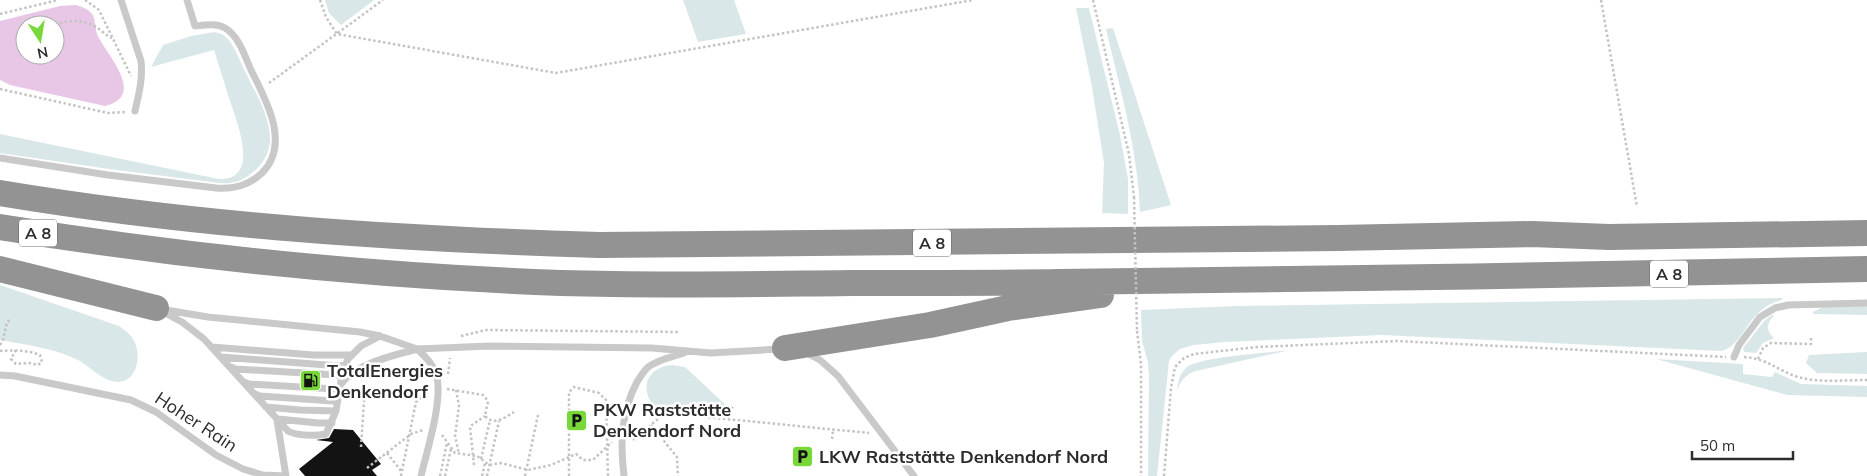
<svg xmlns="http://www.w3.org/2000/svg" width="1867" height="476" viewBox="0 0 1867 476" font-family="Mulish,sans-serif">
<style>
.green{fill:#dae7e9}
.water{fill:#e8c7e6;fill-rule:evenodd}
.building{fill:#131313}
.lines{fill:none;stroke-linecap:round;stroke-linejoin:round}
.path{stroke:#c3c3c3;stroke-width:2.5;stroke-dasharray:2.5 2.5;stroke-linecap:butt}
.lane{stroke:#c9c9c9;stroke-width:7}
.highway{stroke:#939393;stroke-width:26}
.path-bridge{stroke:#c3c3c3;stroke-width:2.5;stroke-dasharray:2.5 2.5;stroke-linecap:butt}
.labels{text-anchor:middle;stroke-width:5;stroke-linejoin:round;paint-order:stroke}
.shield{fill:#fff;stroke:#6b6b6b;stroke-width:1}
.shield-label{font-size:16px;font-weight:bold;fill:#2c2c2c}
.poi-label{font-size:18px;font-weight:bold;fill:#2c2c2c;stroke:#fff;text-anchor:start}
.street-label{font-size:18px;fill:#2c2c2c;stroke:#fff}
</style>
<rect width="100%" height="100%" fill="#fff"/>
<path class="green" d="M 325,0 L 374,0 L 341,25 L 329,13 Z
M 683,0 L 734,0 L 746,34 L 698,42 Z
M 1076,8 L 1089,8 L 1120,135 L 1128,179 L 1128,214 L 1102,213 L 1104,163 L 1092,87 Z
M 1113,28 L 1171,205 L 1140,212 C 1138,150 1120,89 1106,29 Z
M 214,32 C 219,33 223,34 227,38 C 235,47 239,59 244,69 C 254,91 271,116 270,141 C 269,156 260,168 248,176 C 239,182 230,184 219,183 L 109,169 L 0,153 L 0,134 L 219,179 C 262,180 236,120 229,98 C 224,82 219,66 214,50 L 151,67 L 163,45 L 191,36 Z
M 0,285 L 119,326 C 126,331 132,335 135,343 C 141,357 137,381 118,382 C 103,382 90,366 78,360 C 55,348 25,345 0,340 Z
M 1782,298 L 1782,300 C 1746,309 1746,344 1722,351 L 1381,335 L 1225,342 L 1194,345 L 1180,349 L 1172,356 L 1169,361 L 1157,476 L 1148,476 L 1149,376 L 1148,362 L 1142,341 L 1141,310 L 1237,306 Z
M 1867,306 L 1867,315 L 1813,314 L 1813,312 L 1823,307 Z
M 1772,315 L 1774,316 C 1766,322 1766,332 1774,338 L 1763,343 L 1756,353 L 1744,352 L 1743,348 L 1765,320 Z
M 1290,350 L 1196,371 C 1186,374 1180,381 1177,391 C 1178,382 1179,374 1187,367 C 1202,356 1269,353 1290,350 Z
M 1867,352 L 1867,374 L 1817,373 L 1806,363 L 1809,355 Z
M 1656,359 L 1743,364 L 1743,374 L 1772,377 L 1775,372 L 1801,384 L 1867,386 L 1867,397 L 1787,395 Z
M 672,365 L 685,367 L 729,408 L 703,405 L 702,416 L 670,413 L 659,407 L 656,409 C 639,390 645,368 672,365 Z"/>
<path class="water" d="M 76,5 C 103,13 90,23 100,40 C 111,59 145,97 105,106 L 10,85 L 0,80 L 0,21 L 60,6 ZM 25,25 L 55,25 L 55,55 L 25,55 Z"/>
<path class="building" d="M 334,429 L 353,430 L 381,464 L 372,470 L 377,476 L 305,476 L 299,469 L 333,442 L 316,440 L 329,438 Z"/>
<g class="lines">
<path class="path" d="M 85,0 L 99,10 L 131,76
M 320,0 L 326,17 L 337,34 L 556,73 L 973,0
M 1093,0 L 1129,154 L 1134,197
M 1601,0 L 1637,207
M 0,14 L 58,0
M 55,25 C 70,19 85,19 99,29 C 103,32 107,36 112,38
M 269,83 L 383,0
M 0,89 L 108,113 L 126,112
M 1137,331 L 1141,364 L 1141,476
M 461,336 L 486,330 L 679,332
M 0,345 L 3,340 L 7,322 L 10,320
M 0,351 C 13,350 28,350 40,355 L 42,362 L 38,365 L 29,363 L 16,364 L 11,359 L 16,350
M 1744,357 C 1769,359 1776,370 1798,377 C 1819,383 1845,380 1867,380
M 1758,359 L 1763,348 L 1771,343 L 1811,344 L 1811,338
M 448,374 L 450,358
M 447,389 L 483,395 L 488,401 L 485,416 C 494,426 504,418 514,412
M 456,390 L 459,406 L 455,436 L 459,454
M 707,418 L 708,408 L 730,410 L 733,407
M 651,425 L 677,457 L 678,476
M 442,435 L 455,453 L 477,456 L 489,465 L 501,463 L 528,470 L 551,465 L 576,454 L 583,460 L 593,460 L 612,442
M 832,439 L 833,430
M 633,440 L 665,413 L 869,433
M 361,447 L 365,386
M 387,453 L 402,472
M 481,459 L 490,420
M 474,465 L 470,427 L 472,425 L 485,416
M 367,468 L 411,434 L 423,430
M 401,476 L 416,402 L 428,392
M 440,476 L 447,443
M 445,476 L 451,449
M 482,476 L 485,463
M 487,476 L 499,421
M 525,476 L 538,415
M 569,476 L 569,392 L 574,387 L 599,393 L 606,400 L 608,476
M 1164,476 L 1171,388 L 1175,367 L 1184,358 L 1194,354 L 1257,347 L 1397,341 L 1726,357"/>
<path class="lane" d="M 121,0 L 141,61 C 143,78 139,94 135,111
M 0,158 L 108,175 L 216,188 C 234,189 248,186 262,173 C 291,144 266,100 251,70 C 245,57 239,36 225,28 C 216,23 205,25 195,26 L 187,0
M 160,309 L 208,317 L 360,332 L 380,336 L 417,349 L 490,346 L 652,348 L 711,353 L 779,349
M 163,312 L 182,322 L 204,339 L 288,431 C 297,436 316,436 326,434 L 336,411 L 342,374 L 348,359 L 361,346 L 380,336
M 212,347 L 313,355 L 351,355
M 417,349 C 425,356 432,363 436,373 C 444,399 427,450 421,476
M 807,353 L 820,360 L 838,376 L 914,476
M 221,357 L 340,366 L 345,365
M 1734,357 L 1739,345 L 1760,317 L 1775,308 L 1788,305 L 1867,303
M 231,367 L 235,369 L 337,375 L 342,374
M 0,375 L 15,376 L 131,400 L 156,412 L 216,455 L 243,469 L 263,475 L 286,476
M 244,382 L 249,384 L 335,389 L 340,388
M 342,383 C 354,365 393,355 414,350
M 255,394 L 260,396 L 333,401 L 338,399
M 266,407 L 300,410 L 336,411
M 278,419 L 318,423 L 332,423
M 277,420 L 286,476
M 624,476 C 620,443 621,412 637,382 C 640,377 644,371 648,367 C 659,359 672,357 684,353"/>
<path class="highway" d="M 0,193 C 198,226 399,239 599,245 L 1338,238 L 1532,234 L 1609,237 L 1867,233
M 0,227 C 185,257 373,276 561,283 C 658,286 755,284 852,283 C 921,283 990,283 1059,282 C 1328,279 1598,275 1867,269
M 0,269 L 156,308
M 785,348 L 930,325 L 1008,308 L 1101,295"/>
<path class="path-bridge" d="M 1134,197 L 1137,331"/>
</g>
<defs>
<symbol id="fuel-square" viewBox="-11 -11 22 22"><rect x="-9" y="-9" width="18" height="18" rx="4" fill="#79d839" stroke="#fff"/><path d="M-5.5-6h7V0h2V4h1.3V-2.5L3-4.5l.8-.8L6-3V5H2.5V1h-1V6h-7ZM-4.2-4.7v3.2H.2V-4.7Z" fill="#111"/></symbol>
<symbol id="parking-square" viewBox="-11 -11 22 22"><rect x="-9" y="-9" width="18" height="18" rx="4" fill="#79d839" stroke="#fff"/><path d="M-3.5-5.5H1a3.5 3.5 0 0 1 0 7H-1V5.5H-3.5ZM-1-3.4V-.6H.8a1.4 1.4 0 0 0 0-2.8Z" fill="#111"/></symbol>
</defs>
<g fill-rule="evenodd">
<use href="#fuel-square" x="298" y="368" width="25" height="25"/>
<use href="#parking-square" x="564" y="408" width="25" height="25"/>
<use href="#parking-square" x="790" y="444" width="25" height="25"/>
</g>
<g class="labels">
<g class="shield">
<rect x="19" y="219.5" width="38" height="27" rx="4"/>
<rect x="913" y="229.5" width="38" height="27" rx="4"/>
<rect x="1650" y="260.5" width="38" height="27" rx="4"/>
</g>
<g class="shield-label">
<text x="38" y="239">A 8</text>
<text x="932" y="249">A 8</text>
<text x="1669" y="280">A 8</text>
</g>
<g class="poi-label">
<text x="327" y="377">TotalEnergies<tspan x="327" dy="21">Denkendorf</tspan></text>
<text x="593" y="416">PKW Raststätte<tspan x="593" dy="21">Denkendorf Nord</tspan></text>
<text x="819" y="463">LKW Raststätte Denkendorf Nord</text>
</g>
<g class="street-label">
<text transform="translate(196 422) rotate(33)" y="6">Hoher Rain</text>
</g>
</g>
<g transform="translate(40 40) rotate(168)"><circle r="24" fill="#ffffff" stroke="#ababab"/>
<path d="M0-4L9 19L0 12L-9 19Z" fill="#79d839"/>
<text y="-8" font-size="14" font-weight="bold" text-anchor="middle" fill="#2c2c2c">N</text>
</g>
<path d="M1692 451v8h101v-8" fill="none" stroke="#2c2c2c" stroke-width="2.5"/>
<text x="1700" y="451" font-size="15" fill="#2c2c2c" stroke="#ffffff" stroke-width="4" paint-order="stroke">50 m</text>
</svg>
